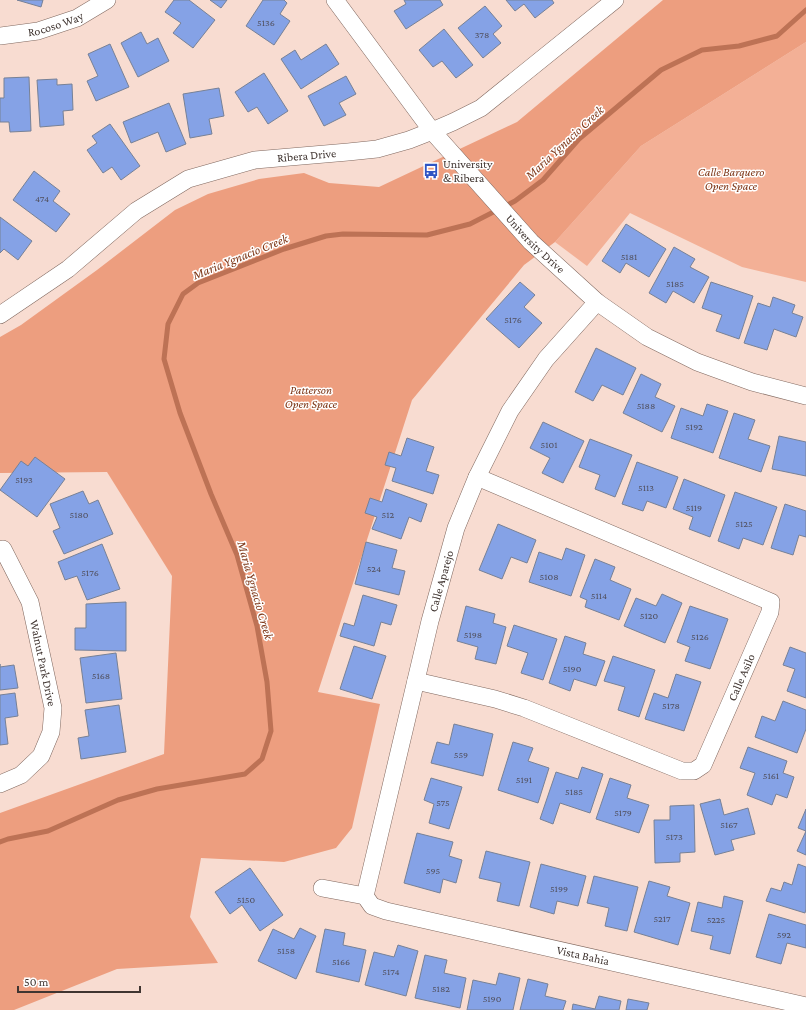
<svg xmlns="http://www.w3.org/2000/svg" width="806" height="1010" viewBox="0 0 806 1010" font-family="'Crimson Pro',serif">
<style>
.green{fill:#f3b096}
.forest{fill:#ed9e7f}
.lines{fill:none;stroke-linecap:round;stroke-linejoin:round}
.stream{stroke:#bd7255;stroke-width:5}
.building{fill:#85a2e6;stroke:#778196}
.minor-casing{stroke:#80685f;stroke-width:18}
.minor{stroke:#fff;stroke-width:17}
.labels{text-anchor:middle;stroke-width:3;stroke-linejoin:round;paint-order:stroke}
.number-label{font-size:10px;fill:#51505e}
.street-label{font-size:12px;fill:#403531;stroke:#fff}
.poi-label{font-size:12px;fill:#403531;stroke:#fff;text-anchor:start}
.park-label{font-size:12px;font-style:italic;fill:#7f3819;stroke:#fff}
.water-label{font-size:13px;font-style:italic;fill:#7f3819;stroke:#fff}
</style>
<rect width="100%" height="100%" fill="#f8dcd1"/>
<path class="green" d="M 806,42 L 806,282 L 742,267 L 630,213 L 587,266 L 555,242 L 641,146 Z"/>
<path class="forest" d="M 663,0 L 806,0 L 806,42 L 641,146 L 555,242 L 524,265 L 412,400 L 318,692 L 380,704 L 352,828 L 336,848 L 284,862 L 201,858 L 190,917 L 218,963 L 117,969 L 14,1010 L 0,1010 L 0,813 L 164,754 L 172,576 L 107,472 L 0,473 L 0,337 L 21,325 L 97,270 L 175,210 L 208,194 L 259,179 L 304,173 L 329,183 L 379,187 L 517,122 Z"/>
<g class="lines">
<path class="stream" d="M 0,842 L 8,839 L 48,831 L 118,800 L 157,789 L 245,774 L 262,759 L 271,731 L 267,682 L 257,626 L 237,555 L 211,494 L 180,413 L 164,359 L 168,324 L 183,294 L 198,283 L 284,249 L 326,236 L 343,234 L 427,235 L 470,224 L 515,201 L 543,180 L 579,139 L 661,70 L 702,50 L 739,46 L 777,36 L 806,10"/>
</g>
<path class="building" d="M 17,0 L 43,0 L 41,7 Z
M 174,0 L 189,0 L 215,20 L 193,48 L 173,33 L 181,23 L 165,12 Z
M 210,0 L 227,0 L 221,8 Z
M 263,0 L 284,0 L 287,3 L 280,14 L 290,21 L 274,45 L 246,26 Z
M 404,0 L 440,0 L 443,5 L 406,29 L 394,11 L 406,4 Z
M 506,0 L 552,0 L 554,3 L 535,18 L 524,4 L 515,11 Z
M 485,6 L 502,26 L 493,34 L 501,43 L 483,58 L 458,28 Z
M 444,29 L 473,65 L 456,78 L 442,61 L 433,67 L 419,50 Z
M 141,32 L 147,44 L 158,38 L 169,61 L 138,77 L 121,43 Z
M 110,44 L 129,87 L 96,101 L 87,81 L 98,76 L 88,54 Z
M 326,44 L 339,64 L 301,89 L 281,59 L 295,50 L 301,60 Z
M 264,73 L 288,111 L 268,124 L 257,107 L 248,112 L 235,92 Z
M 346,76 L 356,94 L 339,103 L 346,115 L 324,126 L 308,96 Z
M 29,77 L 31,131 L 10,132 L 9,122 L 0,122 L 0,98 L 4,98 L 4,78 Z
M 57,79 L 57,85 L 72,84 L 73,110 L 63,111 L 64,125 L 40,127 L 37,80 Z
M 219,88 L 224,116 L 209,119 L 212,134 L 190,138 L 183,94 Z
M 169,103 L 186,144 L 166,152 L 158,132 L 131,143 L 123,122 Z
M 110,124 L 140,166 L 121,180 L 112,167 L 103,173 L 87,150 L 97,143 L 92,136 Z
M 34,171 L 60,191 L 53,201 L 70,214 L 56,232 L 13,200 Z
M 0,217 L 32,241 L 18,260 L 4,249 L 0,253 Z
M 626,224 L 666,249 L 649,277 L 626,263 L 620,273 L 602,261 Z
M 674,247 L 695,259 L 690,267 L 709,277 L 694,303 L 673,291 L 666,303 L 649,293 Z
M 520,282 L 535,295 L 524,307 L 542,323 L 519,348 L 486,319 Z
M 711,282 L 753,296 L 739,339 L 716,331 L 722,315 L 702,308 Z
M 773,297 L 795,305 L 792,313 L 803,317 L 796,337 L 774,329 L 767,350 L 744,343 L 758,303 L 770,307 Z
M 596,348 L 636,368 L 623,395 L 602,385 L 593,401 L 575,392 Z
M 641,374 L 661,384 L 655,397 L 675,406 L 662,432 L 623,413 Z
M 707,404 L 728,411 L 713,453 L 671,438 L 681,408 L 703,416 Z
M 734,413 L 755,420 L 748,439 L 770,446 L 761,472 L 719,458 Z
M 543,422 L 584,441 L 563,483 L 542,473 L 550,458 L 530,448 Z
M 779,436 L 806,442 L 806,476 L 772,469 Z
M 407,438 L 434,447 L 426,471 L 439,475 L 433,494 L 392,481 L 396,468 L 385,465 L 389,452 L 401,456 Z
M 590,439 L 632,455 L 615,497 L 595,489 L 600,475 L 579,467 Z
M 35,457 L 65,479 L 37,517 L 0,490 L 21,461 L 28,466 Z
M 637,462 L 678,477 L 666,508 L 647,501 L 643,511 L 622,504 Z
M 684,479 L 725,495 L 710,537 L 689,529 L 693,517 L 673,509 Z
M 386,489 L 427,504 L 421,522 L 409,517 L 401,539 L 372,529 L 377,517 L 365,513 L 370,498 L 382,502 Z
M 83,491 L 89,504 L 98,500 L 113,534 L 64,554 L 53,531 L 60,528 L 50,504 Z
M 735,492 L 777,507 L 763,545 L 743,538 L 739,549 L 718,541 Z
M 785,504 L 806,511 L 806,537 L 799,535 L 793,555 L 771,548 Z
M 498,524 L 536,540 L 527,563 L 511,557 L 502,579 L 479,570 Z
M 366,542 L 397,550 L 392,568 L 405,571 L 399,595 L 355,584 Z
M 102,544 L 120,589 L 87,600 L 77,576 L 65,580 L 58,562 Z
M 566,548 L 585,555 L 571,596 L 529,582 L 539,552 L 562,560 Z
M 595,559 L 615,567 L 610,580 L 631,589 L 619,620 L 585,607 L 587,600 L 580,597 Z
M 662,594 L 682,603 L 665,643 L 624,626 L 636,598 L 656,606 Z
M 363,595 L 397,605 L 391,625 L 381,622 L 374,646 L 340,636 L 344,623 L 354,626 Z
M 126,602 L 126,651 L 75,650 L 75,628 L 86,628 L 86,604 Z
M 466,606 L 495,614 L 493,623 L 506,627 L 496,664 L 475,659 L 478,647 L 457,641 Z
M 690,606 L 728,619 L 710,669 L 685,661 L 690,647 L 677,642 Z
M 514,625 L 557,639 L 543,680 L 521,673 L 528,653 L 507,646 Z
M 565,636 L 586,643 L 583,654 L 605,661 L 596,686 L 574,679 L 570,691 L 549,683 Z
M 354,646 L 386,656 L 372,699 L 340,689 Z
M 790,647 L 806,653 L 806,698 L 787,691 L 795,669 L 783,665 Z
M 116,653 L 122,699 L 86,703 L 80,658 Z
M 613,656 L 655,670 L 639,717 L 618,710 L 625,687 L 604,681 Z
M 0,664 L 0,667 L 14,665 L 18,688 L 0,690 Z
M 676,674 L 701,682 L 684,731 L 645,719 L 654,693 L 668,698 Z
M 15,693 L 18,716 L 5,718 L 8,744 L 0,745 L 0,695 Z
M 783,701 L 806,710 L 806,729 L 797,753 L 755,737 L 762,716 L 775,721 Z
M 119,705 L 126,752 L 81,759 L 78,738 L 89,736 L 85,710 Z
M 454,724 L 493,734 L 483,776 L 431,763 L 437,742 L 449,745 Z
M 513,742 L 533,748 L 528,761 L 549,768 L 538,803 L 498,790 Z
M 748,747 L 787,761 L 783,773 L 794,777 L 787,798 L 776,794 L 772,805 L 747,795 L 755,773 L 740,768 Z
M 582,767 L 603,774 L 590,813 L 560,803 L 553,824 L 540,819 L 556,772 L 578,779 Z
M 431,778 L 462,787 L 449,829 L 429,823 L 434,804 L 424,800 Z
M 610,778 L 631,785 L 627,798 L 649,805 L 639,833 L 596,819 Z
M 720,799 L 724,815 L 748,808 L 755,834 L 731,840 L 734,850 L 715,855 L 700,804 Z
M 694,805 L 695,852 L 680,853 L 680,862 L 655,863 L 654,820 L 670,820 L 670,806 Z
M 806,809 L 806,855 L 797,851 L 806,831 L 798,828 Z
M 417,833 L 453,842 L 449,856 L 462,860 L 456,883 L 443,879 L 440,893 L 404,883 Z
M 486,851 L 530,862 L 519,906 L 497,901 L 501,883 L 479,878 Z
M 541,864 L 586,876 L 578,906 L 557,901 L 554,914 L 530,907 Z
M 798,864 L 806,867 L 806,909 L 805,913 L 766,901 L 771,888 L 781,891 L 784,882 L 792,885 Z
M 250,868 L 283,915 L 260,931 L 242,905 L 230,914 L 215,892 Z
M 594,876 L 638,887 L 627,931 L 605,926 L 609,908 L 587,903 Z
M 649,881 L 670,887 L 667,896 L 690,903 L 678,945 L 634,932 Z
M 724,896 L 743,901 L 730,954 L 710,949 L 713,936 L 691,931 L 698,902 L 722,908 Z
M 769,914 L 806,925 L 806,948 L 787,943 L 781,964 L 756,957 Z
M 300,928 L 316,936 L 296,979 L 258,961 L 273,929 L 294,939 Z
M 325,929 L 345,933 L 343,945 L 366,950 L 359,982 L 316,972 Z
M 398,945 L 418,951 L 406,996 L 365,985 L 374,952 L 394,957 Z
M 425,955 L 447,960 L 444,973 L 466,978 L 460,1008 L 415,998 Z
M 499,973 L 520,978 L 513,1010 L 467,1010 L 473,980 L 496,985 Z
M 528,979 L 548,984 L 545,996 L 566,1001 L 563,1010 L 520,1010 Z
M 599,996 L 621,1001 L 619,1010 L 572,1010 L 573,1004 L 595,1009 Z
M 628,999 L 649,1003 L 647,1010 L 626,1010 Z"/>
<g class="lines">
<defs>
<g id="minor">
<path id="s1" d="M 335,0 L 432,131 L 531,242 L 597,302 L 647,337 L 697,362 L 752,382 L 806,396"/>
<path id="s2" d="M 0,36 L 38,31 L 77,18 L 107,0"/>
<path id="s3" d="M 0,315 L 68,269 L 136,211 L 188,179 L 255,160 L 348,152 L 377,149 L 409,140 L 432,131 L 453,122 L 481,108 L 615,0"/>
<path id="s4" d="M 416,681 L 495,699 L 524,708 L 682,771 L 694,771 L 703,765 L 770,612 L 771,602 L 477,477"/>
<path d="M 0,784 L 21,775 L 41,756 L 51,732 L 53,708 L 30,602 L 3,549"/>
<path d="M 322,888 L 365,896"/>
<path id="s5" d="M 365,896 L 430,621 L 456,528 L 477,477 L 510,411 L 546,359 L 597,302"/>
<path id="s6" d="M 365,896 L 372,906 L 386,911 L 806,1006"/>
</g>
</defs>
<use href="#minor" class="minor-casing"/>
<use href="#minor" class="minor"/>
</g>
<defs>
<symbol id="bus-bare" viewBox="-9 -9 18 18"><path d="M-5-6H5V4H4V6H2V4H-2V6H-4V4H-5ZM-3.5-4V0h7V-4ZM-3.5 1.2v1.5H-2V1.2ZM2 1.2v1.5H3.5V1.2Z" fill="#2e55c4" stroke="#fff" stroke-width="2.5" paint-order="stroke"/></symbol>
</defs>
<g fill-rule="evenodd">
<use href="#bus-bare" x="420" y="160" width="22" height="22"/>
</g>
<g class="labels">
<g class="number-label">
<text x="266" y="26">5136</text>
<text x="482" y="38">378</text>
<text x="42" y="202">474</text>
<text x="629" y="260">5181</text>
<text x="675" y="287">5185</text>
<text x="513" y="323">5176</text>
<text x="646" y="409">5188</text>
<text x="694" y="430">5192</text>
<text x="549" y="448">5101</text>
<text x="24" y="483">5193</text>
<text x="646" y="491">5113</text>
<text x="694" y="511">5119</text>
<text x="79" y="518">5180</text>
<text x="388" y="518">512</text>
<text x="744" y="527">5125</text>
<text x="374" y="572">524</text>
<text x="90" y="576">5176</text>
<text x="549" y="580">5108</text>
<text x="599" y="599">5114</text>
<text x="649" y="619">5120</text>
<text x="473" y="638">5198</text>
<text x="700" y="640">5126</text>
<text x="572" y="672">5190</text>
<text x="101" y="679">5168</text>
<text x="671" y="709">5178</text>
<text x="461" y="758">559</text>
<text x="771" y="779">5161</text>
<text x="524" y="783">5191</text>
<text x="574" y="795">5185</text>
<text x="443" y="806">575</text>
<text x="623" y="816">5179</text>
<text x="729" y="828">5167</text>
<text x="674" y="840">5173</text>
<text x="433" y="874">595</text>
<text x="559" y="892">5199</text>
<text x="246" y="903">5150</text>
<text x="662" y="922">5217</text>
<text x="716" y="923">5225</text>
<text x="784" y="938">592</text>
<text x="286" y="954">5158</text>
<text x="341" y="965">5166</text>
<text x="391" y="975">5174</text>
<text x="441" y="992">5182</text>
<text x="492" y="1002">5190</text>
</g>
<g class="street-label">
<text dy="4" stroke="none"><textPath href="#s2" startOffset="57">Rocoso Way</textPath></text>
<text dy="4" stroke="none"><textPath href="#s3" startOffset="354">Ribera Drive</textPath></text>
<text dy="4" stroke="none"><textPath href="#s1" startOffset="316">University Drive</textPath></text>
<text dy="4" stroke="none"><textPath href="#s5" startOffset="324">Calle Aparejo</textPath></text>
<text transform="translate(43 663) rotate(78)" y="4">Walnut Park Drive</text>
<text dy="4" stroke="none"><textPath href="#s4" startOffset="400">Calle Asilo</textPath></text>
<text dy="4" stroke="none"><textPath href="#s6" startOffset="229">Vista Bahia</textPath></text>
</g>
<g class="poi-label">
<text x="443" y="168">University<tspan x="443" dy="14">&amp; Ribera</tspan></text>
</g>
<g class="park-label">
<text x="731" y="176">Calle Barquero<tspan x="731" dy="14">Open Space</tspan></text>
<text x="311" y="394">Patterson<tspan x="311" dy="14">Open Space</tspan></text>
</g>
<g class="water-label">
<text transform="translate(564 142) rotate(-43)" y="5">Maria Ygnacio Creek</text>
<text transform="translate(240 256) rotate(-22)" y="5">Maria Ygnacio Creek</text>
<text transform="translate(256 590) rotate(74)" y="5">Maria Ygnacio Creek</text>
</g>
</g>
<path d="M18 986v6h122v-6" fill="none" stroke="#403531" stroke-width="2"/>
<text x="24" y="986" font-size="12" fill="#403531" stroke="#ffffff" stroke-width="3" paint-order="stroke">50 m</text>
</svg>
